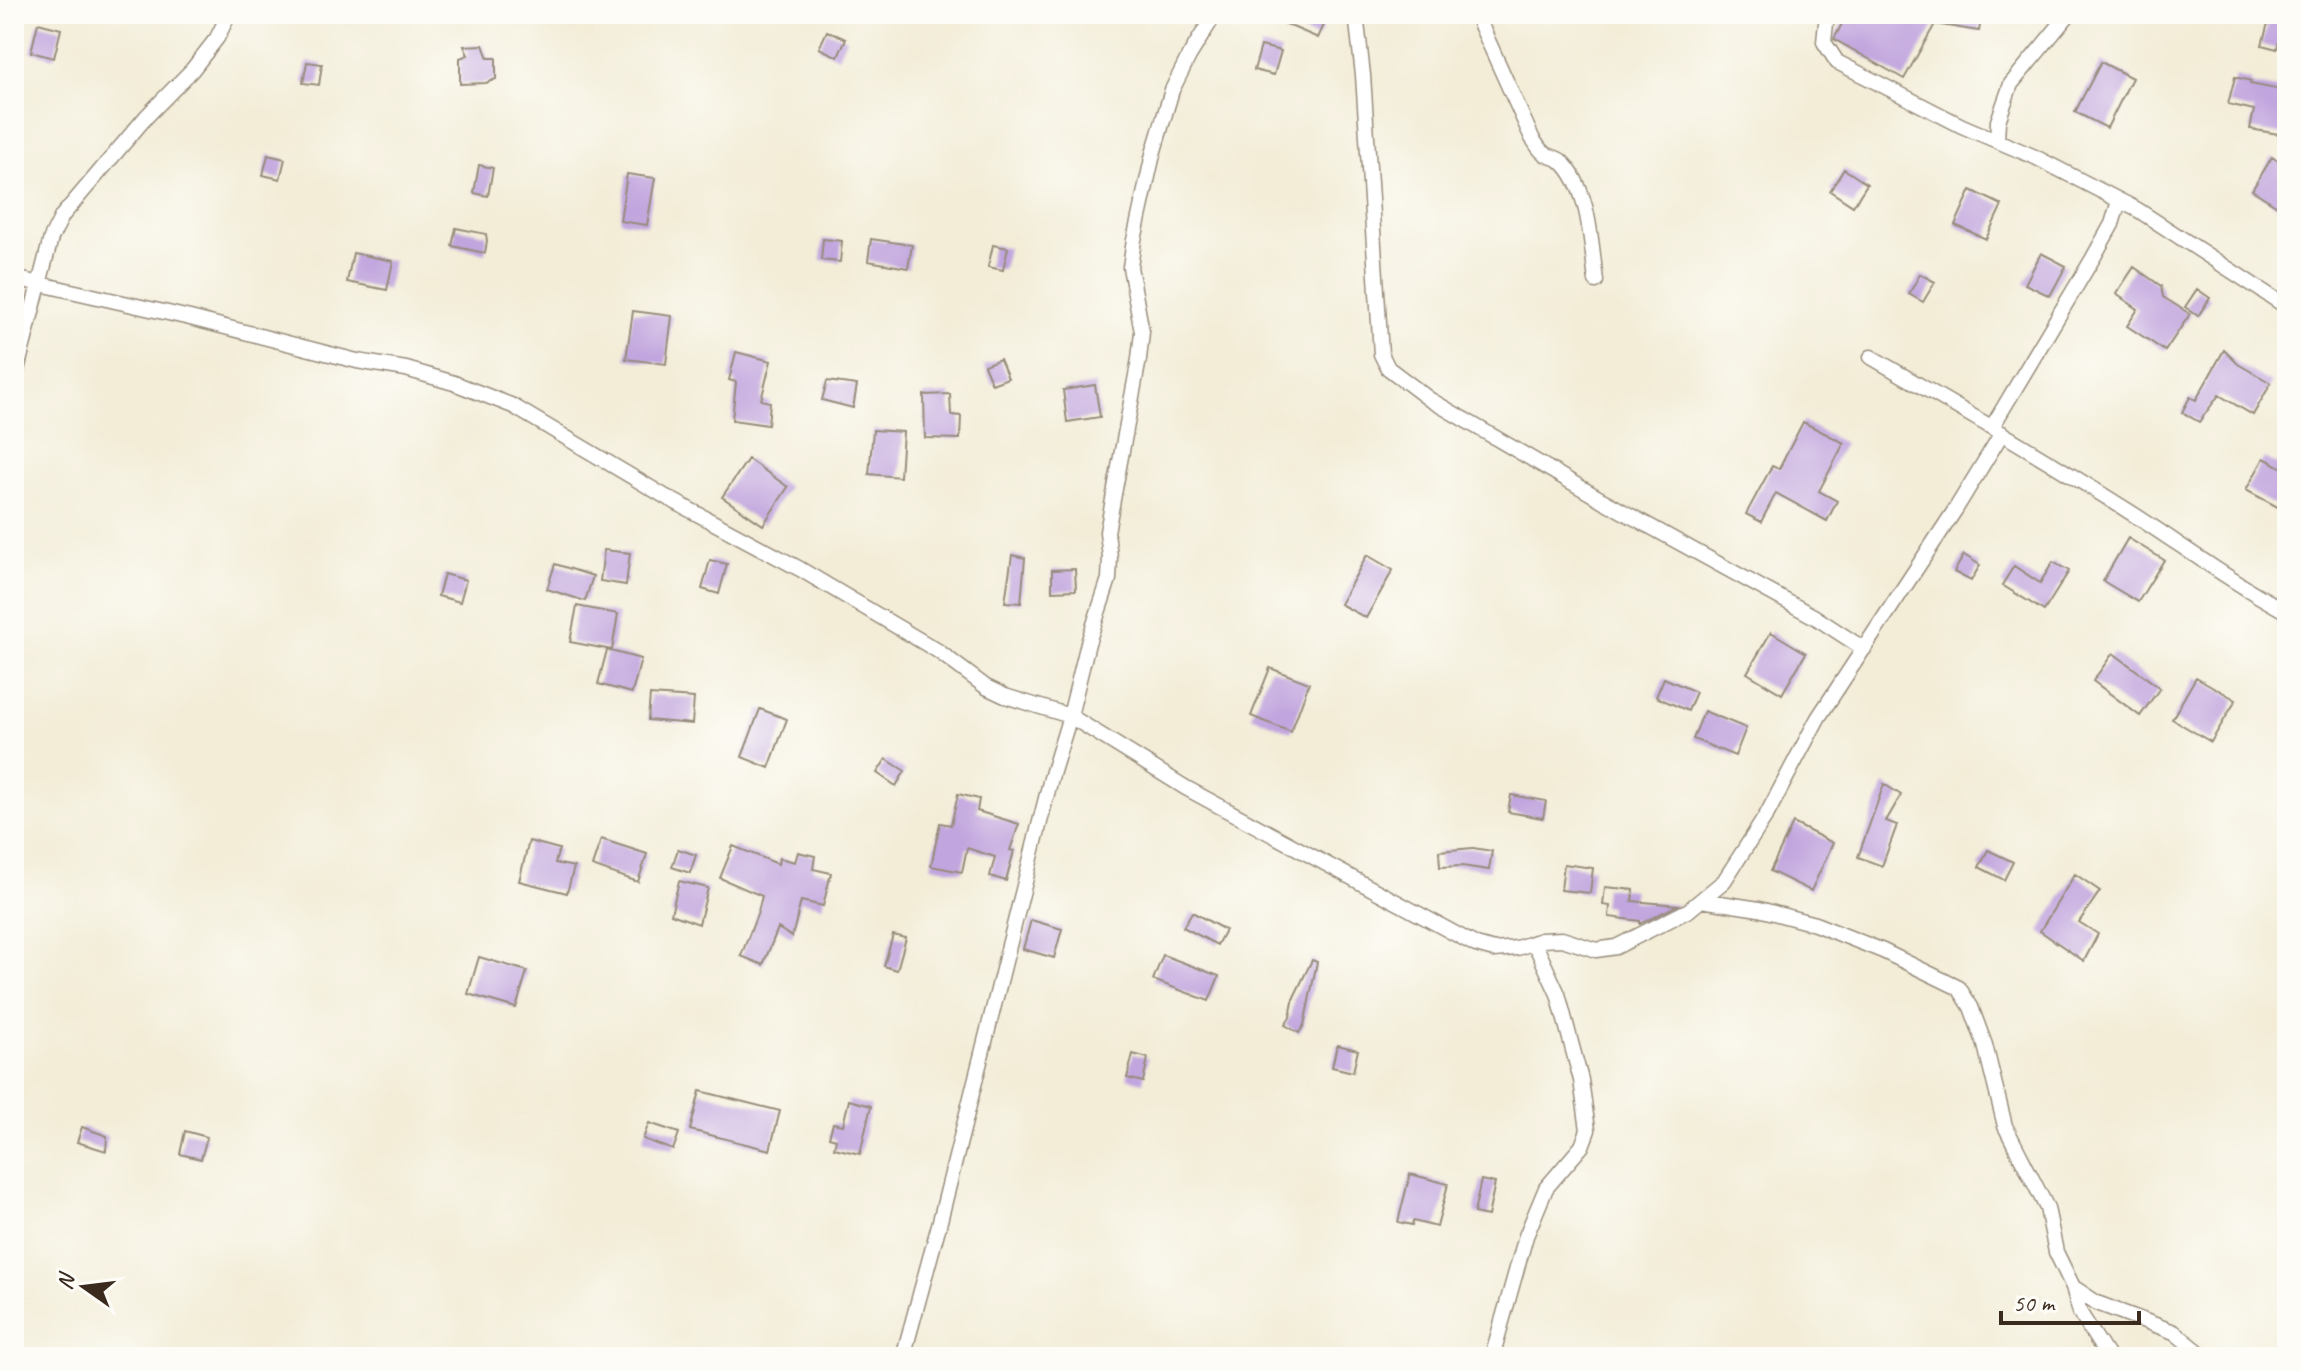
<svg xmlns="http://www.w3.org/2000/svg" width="2301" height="1371" viewBox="0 0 2301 1371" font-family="Caveat,sans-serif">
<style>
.building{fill:#c1a5de}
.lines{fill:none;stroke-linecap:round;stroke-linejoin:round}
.street-casing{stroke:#978c7b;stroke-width:17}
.street{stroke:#fff;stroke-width:14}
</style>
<rect width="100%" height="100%" fill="#fdfcf7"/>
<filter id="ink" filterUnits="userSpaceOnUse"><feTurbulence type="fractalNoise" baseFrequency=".0125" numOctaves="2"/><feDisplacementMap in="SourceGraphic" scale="16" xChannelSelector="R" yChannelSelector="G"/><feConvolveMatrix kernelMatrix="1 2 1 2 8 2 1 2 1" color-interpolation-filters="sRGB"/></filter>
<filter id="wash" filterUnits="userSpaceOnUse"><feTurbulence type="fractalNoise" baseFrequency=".006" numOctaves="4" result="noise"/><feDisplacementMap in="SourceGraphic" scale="32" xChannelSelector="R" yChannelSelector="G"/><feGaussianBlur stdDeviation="1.8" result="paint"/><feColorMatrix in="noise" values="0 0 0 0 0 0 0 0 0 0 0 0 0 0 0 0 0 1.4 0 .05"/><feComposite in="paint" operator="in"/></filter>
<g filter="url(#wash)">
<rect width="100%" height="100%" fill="#f3edd8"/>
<g id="blocks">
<path class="building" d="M 1262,14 L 1329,14 L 1318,38 Z
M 1847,14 L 1982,14 L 1979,31 L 1935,24 L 1904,79 L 1834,39 Z
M 2270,16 L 2284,20 L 2277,49 L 2262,45 Z
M 38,23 L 61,29 L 54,58 L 31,52 Z
M 827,31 L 846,39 L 838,57 L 819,48 Z
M 483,45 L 488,58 L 496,58 L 496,79 L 486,83 L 460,84 L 460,58 L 468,55 L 464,46 Z
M 1261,46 L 1281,51 L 1274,75 L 1254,70 Z
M 307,62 L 322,64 L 319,85 L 303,83 Z
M 2101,62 L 2132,78 L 2107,128 L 2075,112 Z
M 2235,77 L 2251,81 L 2250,84 L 2287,91 L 2287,116 L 2284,135 L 2250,129 L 2254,110 L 2228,104 Z
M 268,155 L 285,159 L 280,179 L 263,175 Z
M 2272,157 L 2287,167 L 2287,193 L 2279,207 L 2252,190 Z
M 479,165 L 493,168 L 488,196 L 474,193 Z
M 1844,169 L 1867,184 L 1853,206 L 1830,191 Z
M 627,174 L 655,178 L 647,225 L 620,221 Z
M 1971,190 L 2002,205 L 1986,239 L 1955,225 Z
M 456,228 L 486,234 L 487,241 L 485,253 L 452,246 Z
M 823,239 L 842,241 L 840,262 L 821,260 Z
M 871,239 L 912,245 L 908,268 L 868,261 Z
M 993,245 L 1008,248 L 1003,270 L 988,267 Z
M 353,253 L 393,261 L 387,290 L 347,282 Z
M 2041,253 L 2066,266 L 2050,296 L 2025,284 Z
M 2134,267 L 2161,286 L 2163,297 L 2190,314 L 2165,351 L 2127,326 L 2138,309 L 2116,294 Z
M 1920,274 L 1935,282 L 1923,302 L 1909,294 Z
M 2197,289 L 2210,298 L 2198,316 L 2185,307 Z
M 633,311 L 672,316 L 666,364 L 626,359 Z
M 2224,350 L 2238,364 L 2271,383 L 2253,415 L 2219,395 L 2199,422 L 2182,412 L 2190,397 L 2196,400 Z
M 736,352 L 771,361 L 761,400 L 770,402 L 768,425 L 732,420 L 736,382 L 729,380 Z
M 1000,359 L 1008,378 L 992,384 L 984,365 Z
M 827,381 L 857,385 L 853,408 L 822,400 Z
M 1095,385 L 1100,417 L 1067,422 L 1063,390 Z
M 950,394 L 951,415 L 961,416 L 960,439 L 925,438 L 924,395 Z
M 1803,422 L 1844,443 L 1819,491 L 1837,501 L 1827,521 L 1776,493 L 1761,522 L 1746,514 L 1772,466 L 1779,469 Z
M 873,430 L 903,432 L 900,477 L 869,474 Z
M 2264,458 L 2287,470 L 2287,512 L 2246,490 Z
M 748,459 L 788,487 L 763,525 L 722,497 Z
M 2128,538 L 2164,560 L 2138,602 L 2103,581 Z
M 604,550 L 630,553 L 626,585 L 600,581 Z
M 1012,555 L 1025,558 L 1021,603 L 1005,602 Z
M 1367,555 L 1393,570 L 1366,618 L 1340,604 Z
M 1964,555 L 1980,565 L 1971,581 L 1954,572 Z
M 710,560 L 727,564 L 719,594 L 702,589 Z
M 2053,562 L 2069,571 L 2044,611 L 2002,585 L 2014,566 L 2040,583 Z
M 555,564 L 593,576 L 585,601 L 547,589 Z
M 1075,569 L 1076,590 L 1052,591 L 1052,570 Z
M 444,574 L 466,580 L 460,602 L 438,596 Z
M 577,606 L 618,614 L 612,650 L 570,642 Z
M 1771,632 L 1806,653 L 1782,694 L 1747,673 Z
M 607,650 L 641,659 L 632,693 L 598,684 Z
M 2113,653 L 2160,688 L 2140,716 L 2093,681 Z
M 1270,668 L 1309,683 L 1291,732 L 1251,716 Z
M 2196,677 L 2236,700 L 2211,742 L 2172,719 Z
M 1664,678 L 1696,692 L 1688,711 L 1656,697 Z
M 650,695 L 694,698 L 692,724 L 648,720 Z
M 760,709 L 787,719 L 769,768 L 742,757 Z
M 1704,711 L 1746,728 L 1735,756 L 1693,739 Z
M 886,759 L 905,771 L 896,786 L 877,773 Z
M 1884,784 L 1901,795 L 1886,821 L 1897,825 L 1882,866 L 1858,857 Z
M 958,794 L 979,799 L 977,811 L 1019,824 L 1010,850 L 1014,851 L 1006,881 L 990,876 L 995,857 L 967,848 L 962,872 L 931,866 L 940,823 L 951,825 Z
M 1511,795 L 1546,801 L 1543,818 L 1508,812 Z
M 1793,823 L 1833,843 L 1811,891 L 1770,871 Z
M 601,839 L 647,854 L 638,882 L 592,866 Z
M 529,841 L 559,849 L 555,863 L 574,867 L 567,893 L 519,881 Z
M 733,846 L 778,864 L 779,858 L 795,862 L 798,852 L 815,856 L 813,869 L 831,873 L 823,906 L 801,901 L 792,937 L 778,928 L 763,965 L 741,956 L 758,912 L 762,896 L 720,878 Z
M 1473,848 L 1492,851 L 1489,870 L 1462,866 L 1440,867 L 1439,851 Z
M 678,849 L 696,855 L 690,873 L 672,867 Z
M 1988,850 L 2013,862 L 2004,880 L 1979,867 Z
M 1564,864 L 1593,868 L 1590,893 L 1561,890 Z
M 2075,874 L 2100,891 L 2079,922 L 2098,934 L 2084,961 L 2040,931 Z
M 679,881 L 708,888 L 699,924 L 671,914 Z
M 1605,887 L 1634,890 L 1632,901 L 1678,905 L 1640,924 L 1640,921 L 1609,917 L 1610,906 L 1603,905 Z
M 1192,912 L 1225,930 L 1217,945 L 1183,927 Z
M 1031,920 L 1062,929 L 1054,958 L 1023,949 Z
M 893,935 L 906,938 L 897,970 L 884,966 Z
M 1163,955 L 1219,976 L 1209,1001 L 1153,980 Z
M 479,957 L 527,971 L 516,1008 L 468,994 Z
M 1312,960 L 1317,962 L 1304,1025 L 1299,1033 L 1285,1025 L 1290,1017 L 1294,997 Z
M 1337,1045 L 1358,1050 L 1353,1072 L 1332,1067 Z
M 1133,1054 L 1148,1058 L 1143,1082 L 1127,1078 Z
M 700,1091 L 780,1111 L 770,1150 L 690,1130 Z
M 849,1100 L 871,1106 L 860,1154 L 834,1148 L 836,1139 L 829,1137 L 833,1123 L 843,1125 Z
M 649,1123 L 679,1133 L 673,1150 L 643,1139 Z
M 82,1127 L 107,1136 L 106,1151 L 77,1142 Z
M 185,1131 L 207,1137 L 201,1159 L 180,1154 Z
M 1410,1174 L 1448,1184 L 1437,1227 L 1413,1221 L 1412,1225 L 1398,1222 Z
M 1481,1180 L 1495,1183 L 1488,1216 L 1474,1213 Z"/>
</g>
</g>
<g filter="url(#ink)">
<use href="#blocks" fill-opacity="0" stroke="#978c7b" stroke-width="2"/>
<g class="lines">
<defs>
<path id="street" d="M 1356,14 L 1363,75 L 1381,354 L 1388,368 L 1429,399 L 1602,500 L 1815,617 L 1864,649
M 1476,14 L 1532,138 C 1536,143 1539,150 1544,153 C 1549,157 1556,157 1561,161 C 1590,188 1591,244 1596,281
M 1827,14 L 1824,42 L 1837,62 L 1962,126 L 2035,157 L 2138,210 L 2287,307
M 890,15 L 891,14
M 1997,140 L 1998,121 L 2011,84 L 2069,14
M 14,278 L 190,318 L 357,361 L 406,369 L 454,383 L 513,406 L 666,497 L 800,569 L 938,651 L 986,687 L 1005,696 L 1070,716 L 1186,788 L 1476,945 L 1494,950 L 1517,948 L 1541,940 L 1562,939 L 1596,950 L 1616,947 L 1689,910 L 1724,881 L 1766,816 L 1818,718 L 1955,510 L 2002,433
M 1871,357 C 1959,408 2047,459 2133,514 C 2184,547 2233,583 2287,612
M 14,381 L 51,238 L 62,216 L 146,117 L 192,70 L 217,38 L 229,14
M 1992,427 L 2093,258 L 2112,224 L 2119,201
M 1701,900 L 1759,909 L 1815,924 L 1883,951 L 1959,988 L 1971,1007 L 1985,1045 L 2005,1126 L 2047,1208 L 2056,1252 L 2073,1287 L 2080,1313 L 2108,1357
M 2073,1287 L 2097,1303 L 2174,1332 L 2205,1357
M 903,1357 L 940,1221 L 1051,778 L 1070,716 L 1088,643 L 1109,579 L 1110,557 L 1107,532 L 1139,359 L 1142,332 L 1130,267 L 1134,240 L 1153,154 L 1172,90 L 1189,56 L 1215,14
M 1492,1357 L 1526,1236 L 1546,1188 L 1582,1146 L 1588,1130 L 1581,1080 L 1558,994 L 1534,942"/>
</defs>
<use href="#street" class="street-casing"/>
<use href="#street" class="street"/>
</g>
</g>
<rect width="2301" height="1371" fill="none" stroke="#fdfcf7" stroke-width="48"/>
<g transform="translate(84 1287) rotate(284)" stroke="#fdfcf7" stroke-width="6" paint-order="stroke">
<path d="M0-6L14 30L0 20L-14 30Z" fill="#3b2a1e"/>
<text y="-12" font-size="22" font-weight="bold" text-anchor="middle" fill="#3b2a1e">N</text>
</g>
<path d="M2001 1311v12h138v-12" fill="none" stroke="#3b2a1e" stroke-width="4"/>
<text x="2013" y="1311" font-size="24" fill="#3b2a1e" stroke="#fdfcf7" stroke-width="6" paint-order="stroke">50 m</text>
</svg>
